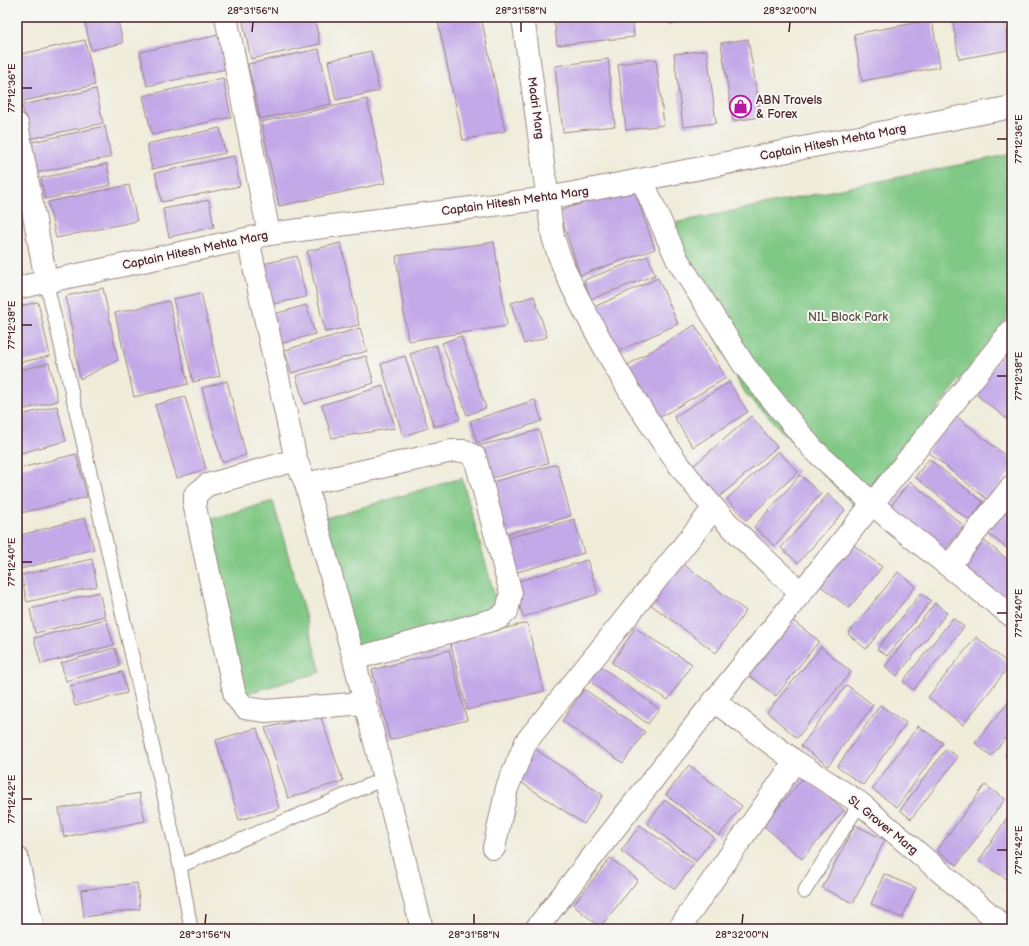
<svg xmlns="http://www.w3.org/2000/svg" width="1029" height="946" viewBox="0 0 1029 946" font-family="'Balsamiq Sans',sans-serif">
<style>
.green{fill:#80c885;stroke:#657458}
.building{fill:#c3a9e8}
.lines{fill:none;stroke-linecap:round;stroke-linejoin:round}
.lane-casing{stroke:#9c8682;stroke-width:15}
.street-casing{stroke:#9c8682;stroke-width:24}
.lane{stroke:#fff;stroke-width:13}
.street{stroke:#fff;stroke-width:22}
.ticks{fill:none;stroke:#4a1f2b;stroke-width:1.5}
.labels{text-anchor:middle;stroke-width:4;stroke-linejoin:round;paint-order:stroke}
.poi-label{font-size:12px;fill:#4a1f2b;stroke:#f6f6f2;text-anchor:start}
.street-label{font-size:12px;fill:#4a1f2b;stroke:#f6f6f2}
.park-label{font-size:12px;fill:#5a5246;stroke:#f6f6f2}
.neatline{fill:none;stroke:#4a1f2b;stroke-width:1.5}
.ticks-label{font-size:10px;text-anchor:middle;fill:#4a1f2b}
</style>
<rect width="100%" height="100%" fill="#f6f6f2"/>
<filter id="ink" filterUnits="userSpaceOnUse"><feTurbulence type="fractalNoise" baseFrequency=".025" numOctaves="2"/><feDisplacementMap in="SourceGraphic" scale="8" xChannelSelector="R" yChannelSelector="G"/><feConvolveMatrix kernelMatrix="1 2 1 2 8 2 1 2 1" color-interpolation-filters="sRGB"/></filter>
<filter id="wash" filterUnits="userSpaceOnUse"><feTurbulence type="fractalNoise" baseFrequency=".012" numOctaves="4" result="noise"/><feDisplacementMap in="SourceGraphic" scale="16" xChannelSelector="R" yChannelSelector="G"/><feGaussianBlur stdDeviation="0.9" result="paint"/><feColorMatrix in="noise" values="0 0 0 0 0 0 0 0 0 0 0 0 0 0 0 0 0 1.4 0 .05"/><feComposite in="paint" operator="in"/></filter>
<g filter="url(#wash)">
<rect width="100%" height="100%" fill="#efecda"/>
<path class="green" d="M 1012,154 L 1012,312 L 859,511 L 743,391 L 660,226 Z
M 462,478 L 498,608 L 356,649 L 319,520 Z
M 273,501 L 321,672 L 245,694 L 196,523 Z"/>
<g id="blocks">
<path class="building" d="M 84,17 L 117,17 L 123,43 L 91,50 Z
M 242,17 L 314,17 L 320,44 L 251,59 Z
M 437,17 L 481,17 L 505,131 L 463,140 Z
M 554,17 L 632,17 L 634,37 L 557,45 Z
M 669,17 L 711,17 L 711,18 L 669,24 Z
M 952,17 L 1003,17 L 1009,50 L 959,59 Z
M 932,20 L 940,67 L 862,81 L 854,34 Z
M 219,35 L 226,69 L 147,86 L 140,52 Z
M 748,39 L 761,117 L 733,121 L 721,43 Z
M 85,40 L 95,85 L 19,102 L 17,90 L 17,55 Z
M 319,49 L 331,104 L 260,119 L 248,64 Z
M 707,50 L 716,123 L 683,127 L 674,54 Z
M 371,51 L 379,91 L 336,100 L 328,61 Z
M 608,59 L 615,126 L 563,132 L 555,66 Z
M 656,59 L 664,125 L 626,130 L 618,64 Z
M 223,78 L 231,117 L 152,135 L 143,96 Z
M 96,89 L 103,123 L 29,139 L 22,105 Z
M 367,99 L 385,183 L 279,206 L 261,122 Z
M 105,126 L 111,157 L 35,173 L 28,143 Z
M 220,128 L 225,153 L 152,169 L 147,144 Z
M 234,156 L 240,186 L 162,202 L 155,173 Z
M 107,164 L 111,185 L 45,199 L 41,178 Z
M 129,185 L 137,221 L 56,238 L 48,202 Z
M 633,186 L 655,249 L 580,275 L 559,211 Z
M 209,200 L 214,227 L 169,237 L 163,209 Z
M 494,242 L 507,326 L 408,341 L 396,256 Z
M 341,243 L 359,325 L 325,332 L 307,251 Z
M 297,256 L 306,297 L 268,305 L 259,265 Z
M 648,256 L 655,275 L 591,299 L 584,280 Z
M 658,278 L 678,324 L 614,353 L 594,307 Z
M 103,288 L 118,360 L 80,379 L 66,296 Z
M 201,293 L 220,376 L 193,382 L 173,299 Z
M 534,296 L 547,337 L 524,344 L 511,303 Z
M 169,301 L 188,384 L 134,397 L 115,313 Z
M 38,302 L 50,356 L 17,363 L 17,307 Z
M 306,305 L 315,334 L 279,344 L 271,315 Z
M 695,325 L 726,378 L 652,422 L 621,369 Z
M 360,328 L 367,351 L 291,373 L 285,350 Z
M 461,336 L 486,408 L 467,415 L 442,343 Z
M 436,345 L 460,419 L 434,427 L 410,354 Z
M 1005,352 L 1012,357 L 1012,423 L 973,392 Z
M 366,356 L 374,383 L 304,404 L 296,376 Z
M 405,356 L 428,428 L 403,436 L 381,364 Z
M 49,363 L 58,401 L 17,411 L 17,371 Z
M 227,381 L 246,455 L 222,462 L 202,388 Z
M 729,382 L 748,412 L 693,447 L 674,417 Z
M 383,386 L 395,428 L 332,438 L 322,405 Z
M 185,397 L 206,469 L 177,478 L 155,405 Z
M 535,400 L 542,421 L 477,443 L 470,421 Z
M 57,406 L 66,441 L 17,454 L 17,416 Z
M 955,415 L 1012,461 L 1012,469 L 988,500 L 927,451 Z
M 751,416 L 777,447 L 718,498 L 692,467 Z
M 539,430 L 548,463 L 484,480 L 475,447 Z
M 778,451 L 798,472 L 746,520 L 727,499 Z
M 76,454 L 87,497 L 17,514 L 17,469 Z
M 929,459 L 983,502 L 969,520 L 915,477 Z
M 557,464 L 571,516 L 503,535 L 489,483 Z
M 800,475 L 821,494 L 775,546 L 754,527 Z
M 910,481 L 964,526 L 943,552 L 888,510 Z
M 828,494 L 845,510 L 798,563 L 781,548 Z
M 1007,507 L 1012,511 L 1012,552 L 986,532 Z
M 85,518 L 94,549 L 17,570 L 17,536 Z
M 574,519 L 584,553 L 514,573 L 504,539 Z
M 978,536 L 1012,563 L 1012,607 L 958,564 Z
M 851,543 L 882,567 L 849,608 L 818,584 Z
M 92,559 L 97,586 L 27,602 L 21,575 Z
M 587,560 L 598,594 L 523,617 L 513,583 Z
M 680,562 L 746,611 L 716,653 L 650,604 Z
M 898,572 L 916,586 L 866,649 L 848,634 Z
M 99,592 L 105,616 L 35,633 L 30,609 Z
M 921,593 L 931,601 L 887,656 L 877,649 Z
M 935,603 L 947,613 L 897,676 L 885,666 Z
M 788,617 L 819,641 L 776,696 L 746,673 Z
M 953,618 L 964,627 L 913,690 L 903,681 Z
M 106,619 L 114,645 L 41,664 L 34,638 Z
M 527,623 L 544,691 L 467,710 L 450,642 Z
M 635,628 L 692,664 L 668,700 L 612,663 Z
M 976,637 L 1010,665 L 963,725 L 928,697 Z
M 821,647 L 851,672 L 797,738 L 767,712 Z
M 115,648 L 120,666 L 66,681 L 61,663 Z
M 449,650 L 467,720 L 390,740 L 372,670 Z
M 599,665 L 659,709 L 648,724 L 588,680 Z
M 122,672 L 127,693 L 75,706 L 70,686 Z
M 847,685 L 873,705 L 828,766 L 801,746 Z
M 584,689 L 645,732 L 623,763 L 562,721 Z
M 1012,698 L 1012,730 L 991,756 L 975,743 Z
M 880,705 L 906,723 L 863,785 L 837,767 Z
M 320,715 L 343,781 L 288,798 L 265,728 Z
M 918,726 L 943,743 L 897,807 L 872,789 Z
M 257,728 L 279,809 L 239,820 L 216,740 Z
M 1012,746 L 1012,761 L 1005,755 Z
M 535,749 L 603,795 L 584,824 L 516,779 Z
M 946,749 L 958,757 L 911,819 L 900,810 Z
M 689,765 L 742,806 L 719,836 L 666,795 Z
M 805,776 L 844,810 L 802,859 L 763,825 Z
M 985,785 L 1005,799 L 957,865 L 937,850 Z
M 139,793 L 145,821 L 64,837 L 59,809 Z
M 665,800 L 714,837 L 696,861 L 647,823 Z
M 1012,810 L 1012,872 L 1007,879 L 979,861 Z
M 640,825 L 694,864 L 675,889 L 621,851 Z
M 855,825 L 885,840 L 853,903 L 822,888 Z
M 610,858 L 638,880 L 600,927 L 573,905 Z
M 884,874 L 916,888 L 902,918 L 871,904 Z
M 137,883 L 140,909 L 84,917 L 81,890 Z"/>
</g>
</g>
<g filter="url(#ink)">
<use href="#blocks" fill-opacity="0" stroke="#9c8682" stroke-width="1"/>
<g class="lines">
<defs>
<path id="lane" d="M 46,280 L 180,866 L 191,929
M 180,866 L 383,779
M 804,892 L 860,803"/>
<path id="street" d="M 226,17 L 269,234
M 523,17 L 553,237 C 564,275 583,308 602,343 C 636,405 674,465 722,517 C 747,544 775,568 801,593
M 17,124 L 46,280
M 642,180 L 677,259 L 744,365 L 813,449 L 894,523 L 1012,616
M 248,239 L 296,460 L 306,484 L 354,659 L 422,929
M 17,288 L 269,234 L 548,198 L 1012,107
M 296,460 L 207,485 L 195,495 L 195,507 L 235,696 L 245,708 L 266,711 L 364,703
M 306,484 L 452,451 L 465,451 L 475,457 L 511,593 L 507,611 L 499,618 L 354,659
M 949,566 L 1012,486
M 714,701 L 795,761 L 860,803 L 1007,929
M 494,848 L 507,788 L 526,742 L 714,508
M 17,858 L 33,929
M 536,929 L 714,701 L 1012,330
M 679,929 L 795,761"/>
</defs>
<use href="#lane" class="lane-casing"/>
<use href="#street" class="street-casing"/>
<use href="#lane" class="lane"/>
<use href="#street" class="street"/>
</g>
</g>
<path class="ticks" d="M 252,32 L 253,22M 521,32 L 521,22M 789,32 L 790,22M 22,88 L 32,88M 997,139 L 1007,139M 22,325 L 32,325M 997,376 L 1007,376M 22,562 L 32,562M 997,613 L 1007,613M 22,799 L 32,799M 997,850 L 1007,850M 205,924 L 206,914M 474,924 L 474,914M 742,924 L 743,914"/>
<defs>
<symbol id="shop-ring" viewBox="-11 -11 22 22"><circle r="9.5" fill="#f6f6f2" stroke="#b5179e" stroke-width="1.5"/><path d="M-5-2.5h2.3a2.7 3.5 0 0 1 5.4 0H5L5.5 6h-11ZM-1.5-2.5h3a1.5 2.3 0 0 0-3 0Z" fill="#b5179e"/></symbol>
</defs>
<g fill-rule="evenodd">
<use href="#shop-ring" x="728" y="94" width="25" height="25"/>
</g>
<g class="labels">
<g class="poi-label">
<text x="756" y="104">ABN Travels<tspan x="756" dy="14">&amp; Forex</tspan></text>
</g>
<g class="street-label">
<text transform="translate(536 108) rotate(82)" y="4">Madri Marg</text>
<text transform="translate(833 142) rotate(-11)" y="4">Captain Hitesh Mehta Marg</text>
<text transform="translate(515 201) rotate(-8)" y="4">Captain Hitesh Mehta Marg</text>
<text transform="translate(195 250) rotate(-12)" y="4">Captain Hitesh Mehta Marg</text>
<text transform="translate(883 825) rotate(39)" y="4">SL Grover Marg</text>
</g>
<g class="park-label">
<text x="848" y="321">NIL Block Park</text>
</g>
</g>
<rect width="1029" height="946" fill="none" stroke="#f6f6f2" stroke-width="44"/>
<rect x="22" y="22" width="985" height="902" class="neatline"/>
<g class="ticks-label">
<text x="253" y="14">28°31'56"N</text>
<text x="521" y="14">28°31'58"N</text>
<text x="790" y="14">28°32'00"N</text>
<text transform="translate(11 88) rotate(-90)" y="4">77°12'36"E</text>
<text transform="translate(1018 139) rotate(-90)" y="4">77°12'36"E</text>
<text transform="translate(11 325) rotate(-90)" y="4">77°12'38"E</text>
<text transform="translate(1018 376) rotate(-90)" y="4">77°12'38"E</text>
<text transform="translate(11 562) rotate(-90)" y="4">77°12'40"E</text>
<text transform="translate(1018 613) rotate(-90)" y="4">77°12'40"E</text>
<text transform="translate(11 799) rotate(-90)" y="4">77°12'42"E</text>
<text transform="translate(1018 850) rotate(-90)" y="4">77°12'42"E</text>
<text x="205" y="938">28°31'56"N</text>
<text x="474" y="938">28°31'58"N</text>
<text x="742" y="938">28°32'00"N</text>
</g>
</svg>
